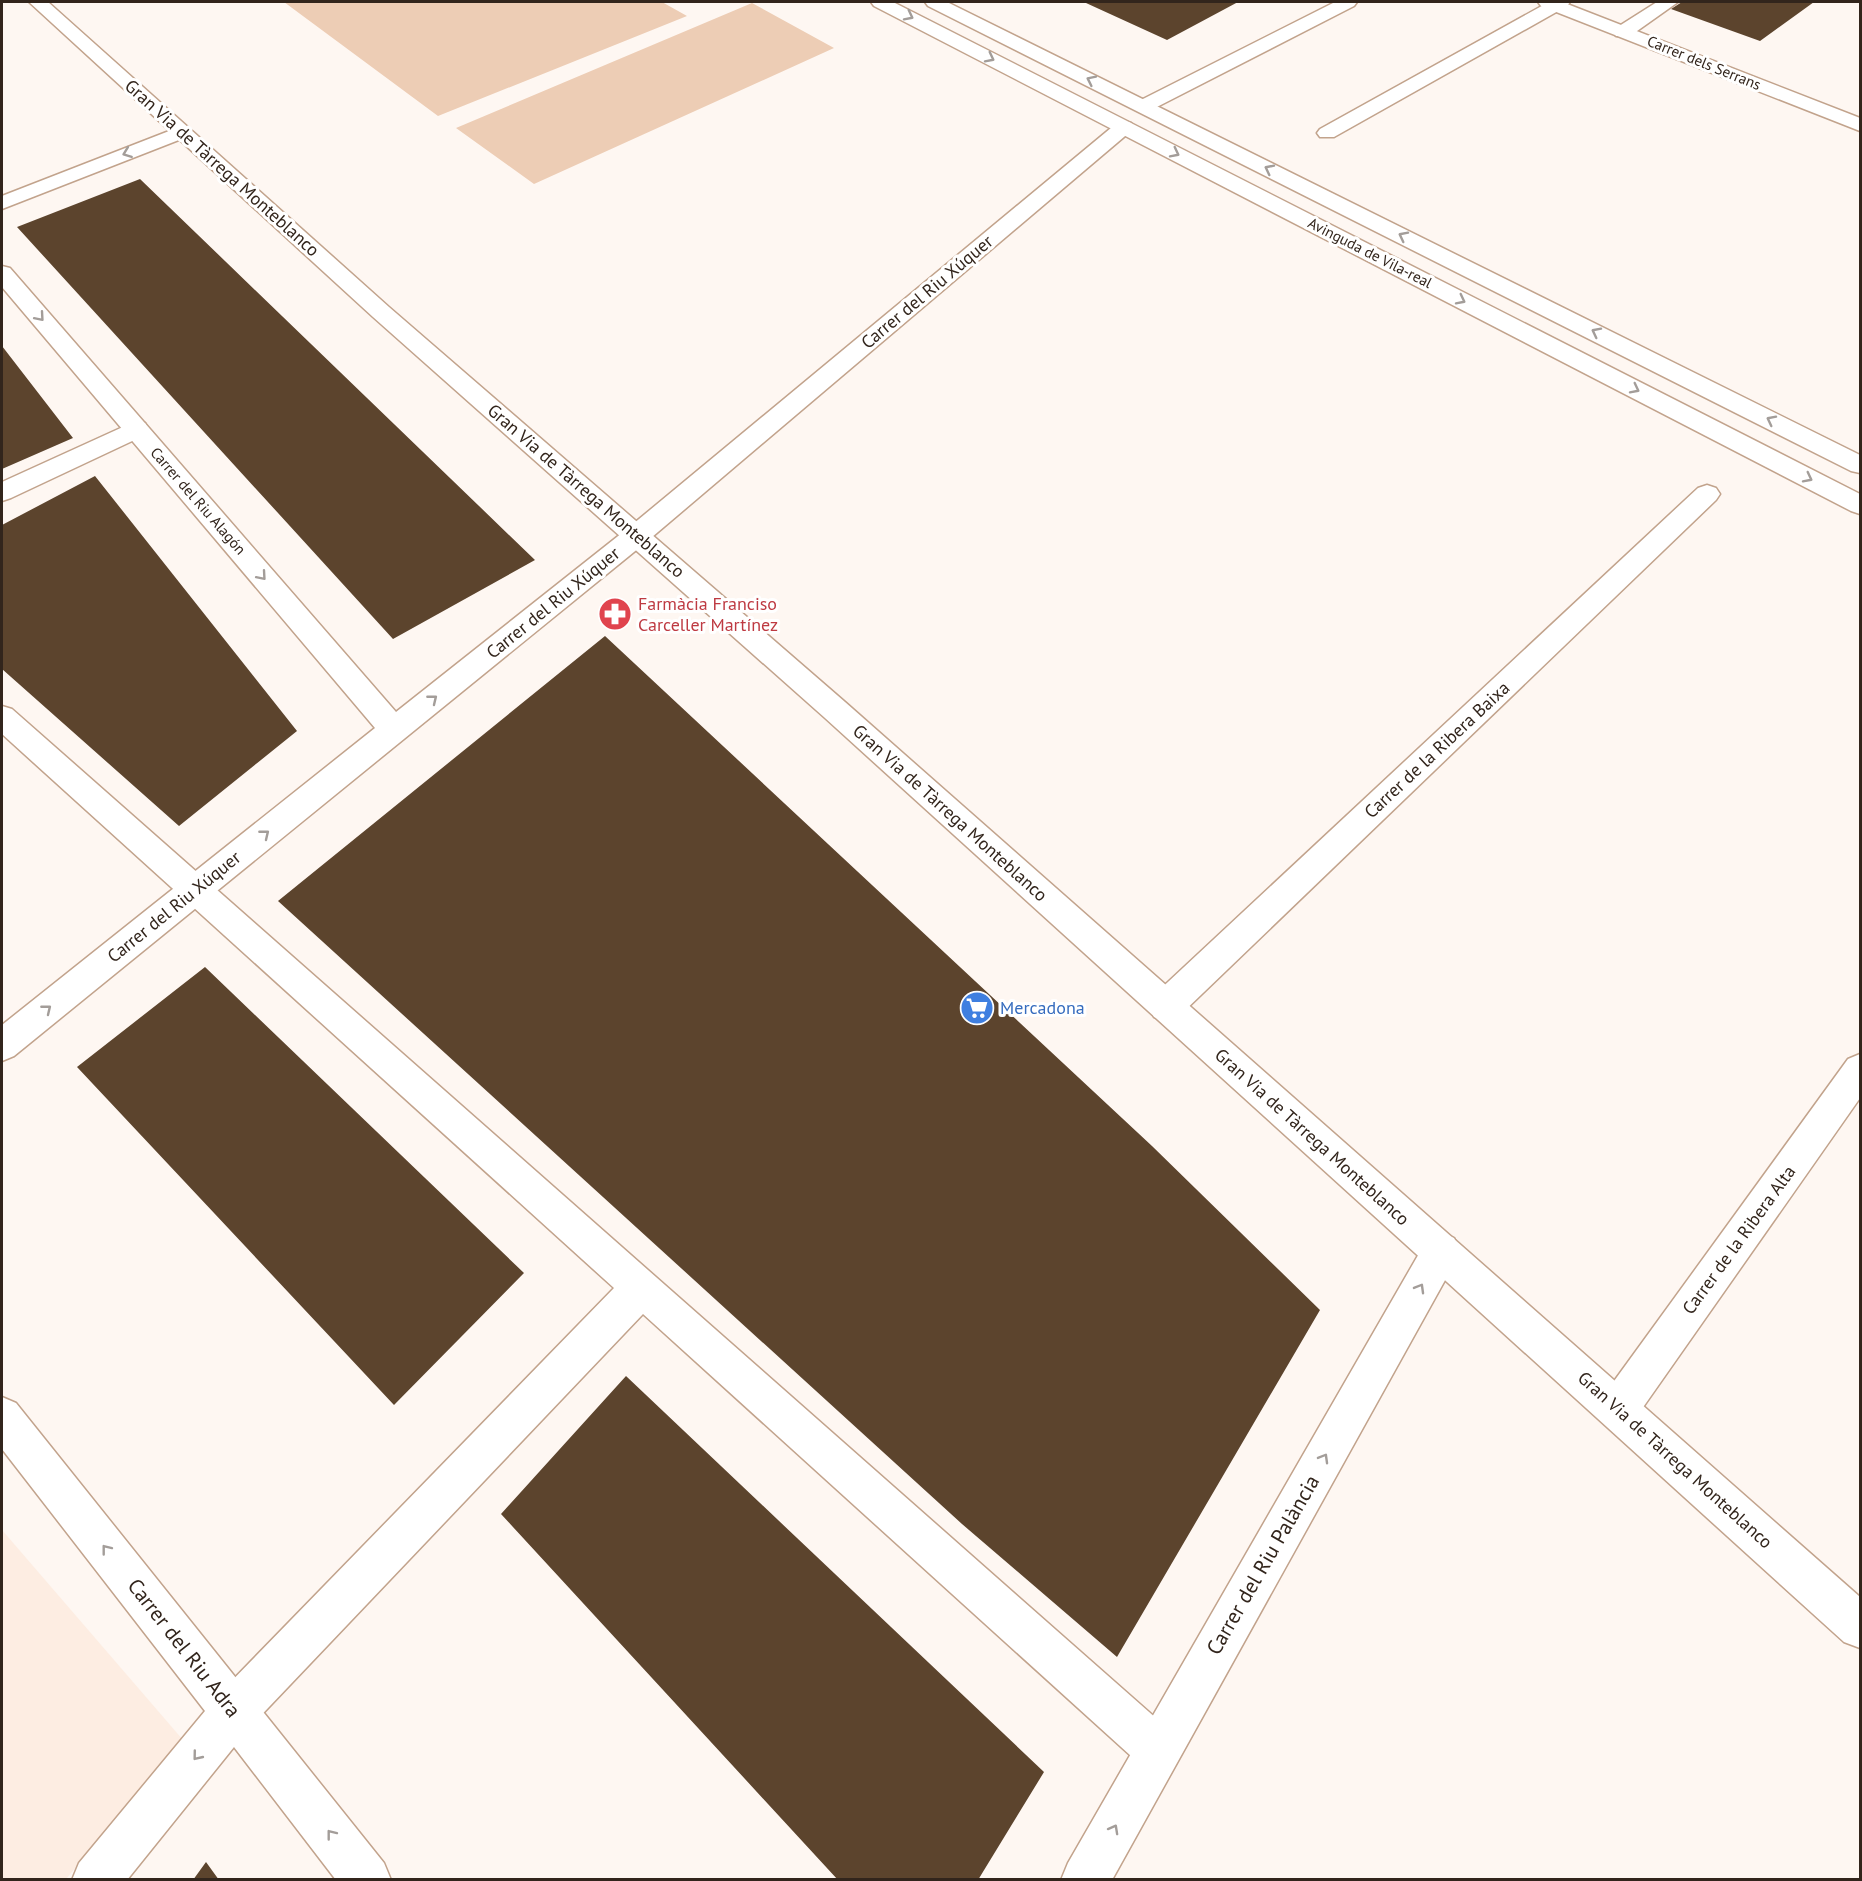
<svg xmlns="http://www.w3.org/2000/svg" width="1862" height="1881" viewBox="0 0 1862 1881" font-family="'PT Sans',sans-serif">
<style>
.built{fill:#fdede2}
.green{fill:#edcdb5}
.building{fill:#5c442d}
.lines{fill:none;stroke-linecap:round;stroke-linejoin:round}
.service-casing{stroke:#c2a38c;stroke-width:3}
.pedestrian-casing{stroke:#c2a38c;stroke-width:3}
.minor-casing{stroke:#c2a38c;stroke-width:3}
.tertiary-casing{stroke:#c2a38c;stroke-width:3}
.secondary-casing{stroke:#c2a38c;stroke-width:3}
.service{fill:#fff;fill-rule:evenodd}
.pedestrian{fill:#fff;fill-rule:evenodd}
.minor{fill:#fff;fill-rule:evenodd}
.tertiary{fill:#fff;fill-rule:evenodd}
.secondary{fill:#fff;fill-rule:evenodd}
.oneway{stroke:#a39d99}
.labels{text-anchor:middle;stroke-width:6;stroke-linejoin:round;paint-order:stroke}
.far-street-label{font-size:15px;fill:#32251c;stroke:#fff}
.street-label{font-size:18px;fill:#32251c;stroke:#fff}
.health-label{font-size:18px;fill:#be3a42;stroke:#fff;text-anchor:start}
.shop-label{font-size:18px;fill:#366cbe;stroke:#fff;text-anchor:start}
.near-street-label{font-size:21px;fill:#32251c;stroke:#fff}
</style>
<rect width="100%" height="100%" fill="#fef7f2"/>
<path class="built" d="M 2,1530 L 183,1740 L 66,1879 L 2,1879 Z"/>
<path class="green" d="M 284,2 L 662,2 L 687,16 L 438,116 Z
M 752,3 L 834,48 L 534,184 L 456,128 Z"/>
<path class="building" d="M 1090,2 L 1238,2 L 1167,40 L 1086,3 Z
M 1682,2 L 1814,2 L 1760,41 L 1671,9 Z
M 140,179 L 535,560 L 393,639 L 17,227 Z
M 2,346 L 73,438 L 2,469 Z
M 95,476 L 297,731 L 179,826 L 2,669 L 2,525 Z
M 605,636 L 1152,1146 L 1320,1310 L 1117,1657 L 962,1524 L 278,901 Z
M 205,967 L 524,1273 L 394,1405 L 77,1067 Z
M 626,1376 L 1044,1772 L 978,1880 L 838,1880 L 501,1514 Z
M 206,1862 L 219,1880 L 193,1880 Z"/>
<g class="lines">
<defs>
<path id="service" d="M 1549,2 L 1570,2 L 1567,6 L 1334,137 L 1320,137 L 1317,133 L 1320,129 Z
M 1657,2 L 1678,2 L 1630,36 L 1616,36 L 1614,32 L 1616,28 Z
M 1707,485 L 1716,488 L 1720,494 L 1716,500 L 1178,1017 L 1166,1021 L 1154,1017 L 1149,1006 L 1154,995 L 1698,488 Z
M 1860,1054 L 1860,1098 L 1632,1423 L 1618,1429 L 1604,1423 L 1598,1409 L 1604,1395 L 1848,1059 Z"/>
<path id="pedestrian" d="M 136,421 L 145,423 L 148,429 L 145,435 L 11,498 L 2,501 L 2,482 Z
M 2,706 L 12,709 L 1174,1734 L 1181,1750 L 1174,1766 L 1158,1773 L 1142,1766 L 643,1314 L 250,1727 L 234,1734 L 218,1727 L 211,1711 L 218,1695 L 614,1288 L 2,734 Z"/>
<path id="minor" d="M 1335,2 L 1357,2 L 1354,6 L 1151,110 L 1137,110 L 1134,106 L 1137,102 Z
M 1538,2 L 1562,2 L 1860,118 L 1860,131 L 1541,6 Z
M 1124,121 L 1131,123 L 1134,127 L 1131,131 L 645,543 L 14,1056 L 2,1061 L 2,1025 L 375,728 L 2,287 L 2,266 L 10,268 L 396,712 L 627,529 L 1117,123 Z
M 182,126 L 189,128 L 192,132 L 189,136 L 2,209 L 2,196 Z
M 1441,1232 L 1454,1238 L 1460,1251 L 1454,1264 L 1112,1880 L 1061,1880 L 1068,1863 L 1428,1238 Z
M 2,1397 L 16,1403 L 384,1863 L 391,1880 L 336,1880 L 234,1747 L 127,1880 L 72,1880 L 79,1863 L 205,1711 L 2,1449 Z"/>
<path id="tertiary" d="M 29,2 L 48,2 L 389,307 L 845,702 L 1860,1597 L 1860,1648 L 1844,1642 L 825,718 L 373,317 Z"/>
<path id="secondary" d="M 871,2 L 893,2 L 1860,494 L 1860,514 L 1851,511 L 874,6 Z
M 925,2 L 947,2 L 1860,455 L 1860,473 L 1851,471 L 928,6 Z"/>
</defs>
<use href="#service" class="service-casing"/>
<use href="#pedestrian" class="pedestrian-casing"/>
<use href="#minor" class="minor-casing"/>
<use href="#tertiary" class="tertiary-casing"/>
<use href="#secondary" class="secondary-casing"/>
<use href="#service" class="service"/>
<use href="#pedestrian" class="pedestrian"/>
<use href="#minor" class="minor"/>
<use href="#tertiary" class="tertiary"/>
<use href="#secondary" class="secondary"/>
</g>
<defs><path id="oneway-chevron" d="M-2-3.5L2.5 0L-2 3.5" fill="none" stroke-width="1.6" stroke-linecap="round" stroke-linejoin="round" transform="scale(1.5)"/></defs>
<g class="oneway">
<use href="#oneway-chevron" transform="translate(909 16) rotate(27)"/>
<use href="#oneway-chevron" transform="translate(990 58) rotate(27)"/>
<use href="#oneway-chevron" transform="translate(1091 80) rotate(-154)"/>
<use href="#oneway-chevron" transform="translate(127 153) rotate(159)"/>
<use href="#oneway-chevron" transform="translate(1175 153) rotate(27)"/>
<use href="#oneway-chevron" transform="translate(1269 169) rotate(-153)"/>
<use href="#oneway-chevron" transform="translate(1403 236) rotate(-153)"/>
<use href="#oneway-chevron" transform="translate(1461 300) rotate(27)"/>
<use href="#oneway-chevron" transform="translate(40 317) rotate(49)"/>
<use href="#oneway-chevron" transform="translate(1596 332) rotate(-153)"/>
<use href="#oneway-chevron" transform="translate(1635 389) rotate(27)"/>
<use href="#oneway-chevron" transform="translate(1771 420) rotate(-153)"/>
<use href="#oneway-chevron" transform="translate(1808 478) rotate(27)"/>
<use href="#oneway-chevron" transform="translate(262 576) rotate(49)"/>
<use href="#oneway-chevron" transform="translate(433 699) rotate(-39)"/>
<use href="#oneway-chevron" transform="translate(265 834) rotate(-39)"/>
<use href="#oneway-chevron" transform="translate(47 1009) rotate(-39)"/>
<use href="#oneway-chevron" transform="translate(1420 1288) rotate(-60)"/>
<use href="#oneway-chevron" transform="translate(1324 1458) rotate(-60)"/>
<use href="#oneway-chevron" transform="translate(106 1549) rotate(-128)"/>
<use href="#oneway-chevron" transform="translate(197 1756) rotate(129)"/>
<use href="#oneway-chevron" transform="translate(1114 1829) rotate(-61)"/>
<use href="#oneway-chevron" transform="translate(331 1834) rotate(-128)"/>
</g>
<defs>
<symbol id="pharmacy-disc" viewBox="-11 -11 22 22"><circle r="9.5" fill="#e0444e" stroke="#fff"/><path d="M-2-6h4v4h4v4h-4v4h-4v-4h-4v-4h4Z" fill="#fff"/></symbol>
<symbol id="supermarket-disc" viewBox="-11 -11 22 22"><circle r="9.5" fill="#3f7fe0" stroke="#fff"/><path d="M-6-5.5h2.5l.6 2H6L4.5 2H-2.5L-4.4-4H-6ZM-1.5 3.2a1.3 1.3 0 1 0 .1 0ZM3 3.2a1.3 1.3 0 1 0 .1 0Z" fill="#fff"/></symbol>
</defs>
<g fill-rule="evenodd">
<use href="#pharmacy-disc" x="596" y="595" width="38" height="38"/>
<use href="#supermarket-disc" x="958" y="989" width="38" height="38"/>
</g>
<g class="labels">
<g class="far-street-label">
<text transform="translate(1704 63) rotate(22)" y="5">Carrer dels Serrans</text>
<text transform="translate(1370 253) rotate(27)" y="5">Avinguda de Vila-real</text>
<text transform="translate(198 501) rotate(49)" y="5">Carrer del Riu Alagón</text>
</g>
<g class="street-label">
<text transform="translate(222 168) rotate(42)" y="6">Gran Via de Tàrrega Monteblanco</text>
<text transform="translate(927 292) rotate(-40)" y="6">Carrer del Riu Xúquer</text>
<text transform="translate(586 491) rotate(41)" y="6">Gran Via de Tàrrega Monteblanco</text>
<text transform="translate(553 603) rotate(-39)" y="6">Carrer del Riu Xúquer</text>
<text transform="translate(1437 750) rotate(-43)" y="6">Carrer de la Ribera Baixa</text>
<text transform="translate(950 813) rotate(42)" y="6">Gran Via de Tàrrega Monteblanco</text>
<text transform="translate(174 907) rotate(-39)" y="6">Carrer del Riu Xúquer</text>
<text transform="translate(1312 1137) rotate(42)" y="6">Gran Via de Tàrrega Monteblanco</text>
<text transform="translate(1739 1240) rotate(-54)" y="6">Carrer de la Ribera Alta</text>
<text transform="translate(1675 1460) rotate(42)" y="6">Gran Via de Tàrrega Monteblanco</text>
</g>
<g class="health-label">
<text x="638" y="610">Farmàcia Franciso<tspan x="638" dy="21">Carceller Martínez</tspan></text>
</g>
<g class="shop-label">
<text x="1000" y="1014">Mercadona</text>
</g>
<g class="near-street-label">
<text transform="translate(1263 1565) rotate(-60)" y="7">Carrer del Riu Palància</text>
<text transform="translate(184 1648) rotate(52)" y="7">Carrer del Riu Adra</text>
</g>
</g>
<rect width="1862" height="1881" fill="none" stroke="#32251c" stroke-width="6"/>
</svg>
